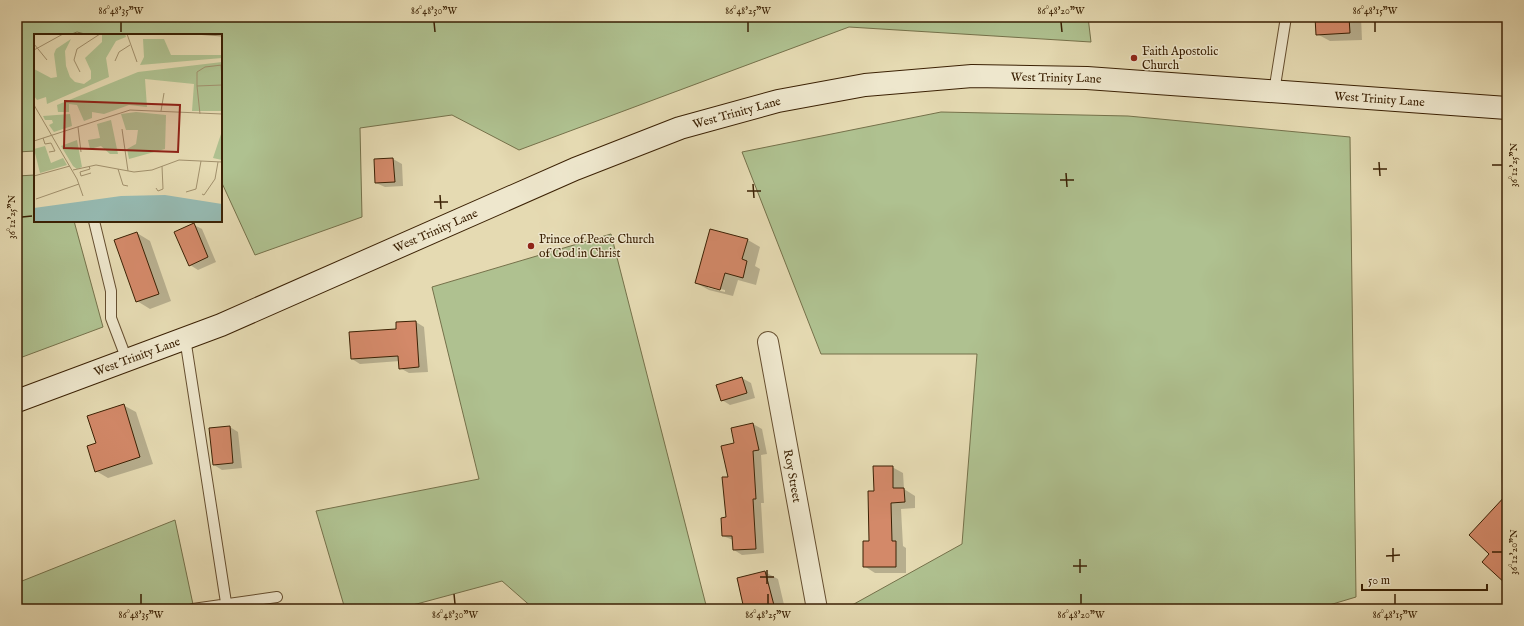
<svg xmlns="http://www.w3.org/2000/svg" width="1524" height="626" viewBox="0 0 1524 626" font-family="'IM FELL English',serif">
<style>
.green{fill:#afc190;stroke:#75714a}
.shadow{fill:#0003;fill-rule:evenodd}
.building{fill:#d38969;stroke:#3b2104}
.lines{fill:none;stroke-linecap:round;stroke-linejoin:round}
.service-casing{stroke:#664f30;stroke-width:12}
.minor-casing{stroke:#664f30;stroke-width:22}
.secondary-casing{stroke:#3b2104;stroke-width:24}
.service{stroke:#eee7cd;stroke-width:10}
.minor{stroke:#eee7cd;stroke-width:20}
.secondary{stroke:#eee7cd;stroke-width:22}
.ticks{fill:none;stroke:#3b2104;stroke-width:1.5}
.poi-dot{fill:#8f2418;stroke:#eee7cd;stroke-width:1.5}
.labels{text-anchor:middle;stroke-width:3;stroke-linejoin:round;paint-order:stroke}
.poi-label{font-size:12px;fill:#3b2104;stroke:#eee7cd;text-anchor:start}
.street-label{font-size:12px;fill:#3b2104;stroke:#eee7cd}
.inset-road{fill:none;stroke:#a1906c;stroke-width:1}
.view{fill:#8f2418;fill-opacity:0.15;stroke:#8f2418;stroke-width:2}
.inset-edge{fill:none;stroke:#3b2104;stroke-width:2}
.neatline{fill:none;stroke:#3b2104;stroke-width:1.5}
.ticks-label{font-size:10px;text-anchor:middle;fill:#3b2104}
</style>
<rect width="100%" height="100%" fill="#e5dab2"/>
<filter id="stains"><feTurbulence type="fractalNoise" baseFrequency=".005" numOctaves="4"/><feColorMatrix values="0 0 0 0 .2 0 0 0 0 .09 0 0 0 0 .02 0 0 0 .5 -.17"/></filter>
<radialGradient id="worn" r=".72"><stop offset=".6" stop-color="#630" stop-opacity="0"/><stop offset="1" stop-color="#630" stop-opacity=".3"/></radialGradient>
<path class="green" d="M 17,17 L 1088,17 L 1091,42 L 849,27 L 519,150 L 452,115 L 360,128 L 362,217 L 255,255 L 221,181 L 221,35 L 89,35 L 77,32 L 69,35 L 35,35 L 35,151 L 17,152 Z
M 941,112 L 1128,116 L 1350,137 L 1356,597 L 1316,609 L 845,609 L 962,544 L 977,354 L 821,354 L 742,152 Z
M 35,175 L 35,221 L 74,221 L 103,327 L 17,359 L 17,176 Z
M 611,234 L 707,609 L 534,609 L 502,581 L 398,609 L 345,609 L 316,511 L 479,479 L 432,287 Z
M 175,520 L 194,609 L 17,609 L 17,583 Z"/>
<path class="shadow" d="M 1316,17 L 1361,17 L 1362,40 L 1330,41 L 1317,34 Z
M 393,159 L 402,164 L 403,186 L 385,187 L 376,183 L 375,160 Z
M 194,225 L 202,229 L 216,262 L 198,270 L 190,265 Z
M 137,233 L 150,241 L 171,301 L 150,309 L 137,301 Z
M 748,240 L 760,247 L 755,266 L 760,269 L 756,285 L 738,280 L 733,296 L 709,290 L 696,283 ZM 708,286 L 725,290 L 725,292 L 708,288 Z
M 416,322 L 424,327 L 428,372 L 409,373 L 400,368 L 400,361 L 360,364 L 352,359 L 397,330 Z
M 742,378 L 751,383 L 755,398 L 730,405 L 722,400 Z
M 123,405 L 136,412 L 153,464 L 108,478 L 96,471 L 97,443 Z
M 753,424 L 762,429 L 767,454 L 761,455 L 764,503 L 761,503 L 764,553 L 742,555 L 734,550 L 733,540 L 723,536 L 727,518 L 729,477 L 735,444 Z
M 230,427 L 238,432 L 242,468 L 222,470 L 214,465 Z
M 892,467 L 903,473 L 904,489 L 915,496 L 915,508 L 901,509 L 903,546 L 906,548 L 906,573 L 875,573 L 864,566 L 870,542 L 875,492 Z
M 1507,469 L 1507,583 L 1490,554 L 1503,500 L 1501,470 Z
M 765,572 L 778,579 L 785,609 L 745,609 L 738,579 Z"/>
<path class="building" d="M 1315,17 L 1349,17 L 1350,33 L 1316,35 Z
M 393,158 L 395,182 L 375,183 L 374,159 Z
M 194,223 L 208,257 L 189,266 L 174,232 Z
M 710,229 L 748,239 L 742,259 L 747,261 L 743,278 L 725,273 L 720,290 L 695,283 Z
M 137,232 L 159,294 L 136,302 L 114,240 Z
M 416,321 L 419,367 L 399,369 L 398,356 L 351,359 L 349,332 L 396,329 L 396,322 Z
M 742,377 L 747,393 L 721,401 L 716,385 Z
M 124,404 L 140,457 L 95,472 L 87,446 L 96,443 L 87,416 Z
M 753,423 L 759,450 L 753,451 L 756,499 L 753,499 L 756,549 L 733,550 L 732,536 L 722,536 L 721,518 L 726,517 L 722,477 L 728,477 L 721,446 L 734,443 L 731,428 Z
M 230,426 L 233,463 L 213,465 L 209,428 Z
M 873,466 L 893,466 L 893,488 L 904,488 L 905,502 L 891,503 L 892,541 L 896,541 L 896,567 L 863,567 L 863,541 L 869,541 L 868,491 L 874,491 Z
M 1507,494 L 1507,585 L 1482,562 L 1489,554 L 1469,535 Z
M 765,571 L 775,609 L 744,609 L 737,578 Z"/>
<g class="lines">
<defs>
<path id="service" d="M 1274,92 L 1286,17
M 94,221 L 111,291 L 111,318 L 127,360
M 185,338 L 227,609
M 193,609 L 277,597"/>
<g id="minor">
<path id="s1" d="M 768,342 L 817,609"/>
</g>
<g id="secondary">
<path id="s2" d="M 17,401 L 221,325 L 575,169 L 680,128 L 778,101 L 865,85 L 972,76 L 1087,78 L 1507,108"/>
</g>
</defs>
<use href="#service" class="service-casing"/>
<use href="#minor" class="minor-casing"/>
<use href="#secondary" class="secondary-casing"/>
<use href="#service" class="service"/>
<use href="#minor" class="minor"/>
<use href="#secondary" class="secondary"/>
</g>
<path class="ticks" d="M 121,22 L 121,32M 434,22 L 435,32M 748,22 L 748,32M 1061,22 L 1062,32M 1375,22 L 1375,32M 1379,162 L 1380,176M 1492,165 L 1502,165M 1373,169 L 1387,169M 1066,173 L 1067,187M 1060,180 L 1074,180M 753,184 L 754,198M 747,191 L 761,191M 440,195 L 441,209M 434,202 L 448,202M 22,217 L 32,216M 1393,548 L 1393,562M 1492,552 L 1502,552M 1386,556 L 1400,555M 1080,559 L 1080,573M 1073,566 L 1087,566M 767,570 L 767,584M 760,577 L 774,577M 141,594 L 141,604M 454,594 L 455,604M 768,594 L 768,604M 1081,594 L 1081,604M 1395,594 L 1395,604"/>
<g class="poi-dot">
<circle cx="1134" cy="58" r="4"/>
<circle cx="531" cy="246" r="4"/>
</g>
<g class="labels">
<g class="poi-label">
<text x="1142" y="55">Faith Apostolic<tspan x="1142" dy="14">Church</tspan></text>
<text x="539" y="243">Prince of Peace Church<tspan x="539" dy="14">of God in Christ</tspan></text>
</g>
<g class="street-label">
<text dy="4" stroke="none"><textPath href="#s2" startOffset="1099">West Trinity Lane</textPath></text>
<text dy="4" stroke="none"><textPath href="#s2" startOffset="1423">West Trinity Lane</textPath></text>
<text dy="4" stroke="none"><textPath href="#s2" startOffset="776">West Trinity Lane</textPath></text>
<text dy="4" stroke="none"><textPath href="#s2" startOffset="452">West Trinity Lane</textPath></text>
<text dy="4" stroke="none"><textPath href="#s2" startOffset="128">West Trinity Lane</textPath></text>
<text dy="4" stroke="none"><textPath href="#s1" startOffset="136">Roy Street</textPath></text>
</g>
</g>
<g transform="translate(34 34)">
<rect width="188" height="188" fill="#e5dab2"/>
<path d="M 91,0 L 92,3 L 82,7 L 72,24 L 75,43 L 13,70 L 12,63 L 3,66 L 0,62 L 0,35 L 17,44 L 23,43 L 20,20 L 22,15 L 37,5 L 31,17 L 32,32 L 36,43 L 41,48 L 50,50 L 57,45 L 57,37 L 51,24 L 68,8 L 68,1 ZM 109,5 L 130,5 L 137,21 L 188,21 L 188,24 L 106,31 L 110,23 ZM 188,28 L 188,77 L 158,77 L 160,50 L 111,45 L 113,73 L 95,71 L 70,80 L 58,78 L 58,84 L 50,87 L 43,71 L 35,70 L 35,78 L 24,78 L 23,71 L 104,38 ZM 102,78 L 132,81 L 131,115 L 95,125 L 93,115 L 102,110 L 104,96 L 92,96 L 87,80 ZM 36,80 L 38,92 L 20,98 L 15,91 L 19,89 L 18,86 L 11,86 L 9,82 ZM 77,86 L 84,120 L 76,120 L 67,112 L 56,115 L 54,106 L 66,104 L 63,90 ZM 188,97 L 188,126 L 179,124 ZM 43,106 L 48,133 L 43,135 L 39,132 L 27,112 ZM 11,112 L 17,129 L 29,124 L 33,131 L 6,139 L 0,115 Z" fill="#afc190"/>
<path d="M 131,161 L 188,170 L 188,188 L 0,188 L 0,174 L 87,162 Z" fill="#96bab2"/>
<path class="inset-road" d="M 93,0 L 103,28M 161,0 L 188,2M 0,10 L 13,26M 0,16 L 29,0M 81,27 L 85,18 L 96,11M 187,31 L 188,45M 46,38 L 40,26 L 43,15 L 66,0M 163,52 L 163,38 L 171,33 L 188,31M 0,71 L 43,145 L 49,162M 127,77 L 130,59M 166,80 L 163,52 L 188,51M 44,93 L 47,118M 88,95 L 94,137M 9,104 L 11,110 L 17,109 L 21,117 L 15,118M 0,107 L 96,76 L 188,80M 55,132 L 56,135 L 46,138 L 47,142 L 57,139M 84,135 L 89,151 L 94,152M 39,136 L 62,131 L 100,138 L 118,136 L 145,126 L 188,128M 0,142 L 36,132M 122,154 L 124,157 L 129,155 L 128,132M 152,158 L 162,155 L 167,127M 168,160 L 170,161 L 181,145 L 184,128M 2,165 L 45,150"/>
<path class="view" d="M 31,67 L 146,71 L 144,118 L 30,114 Z"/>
<rect width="188" height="188" class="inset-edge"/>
</g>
<rect width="1524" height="626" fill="none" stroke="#e5dab2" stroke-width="44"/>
<path d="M1362 584v6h125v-6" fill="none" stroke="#3b2104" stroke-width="2"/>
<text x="1368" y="584" font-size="12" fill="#3b2104" stroke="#eee7cd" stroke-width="3" paint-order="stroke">50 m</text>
<rect x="22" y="22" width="1480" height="582" class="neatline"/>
<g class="ticks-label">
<text x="121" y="14">86°48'35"W</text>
<text x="434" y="14">86°48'30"W</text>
<text x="748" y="14">86°48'25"W</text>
<text x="1061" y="14">86°48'20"W</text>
<text x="1375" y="14">86°48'15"W</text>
<text transform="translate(1513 165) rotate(-90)" y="4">36°12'25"N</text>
<text transform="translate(11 217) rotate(-90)" y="4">36°12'25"N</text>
<text transform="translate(1513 552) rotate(-90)" y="4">36°12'20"N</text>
<text x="141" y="618">86°48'35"W</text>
<text x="455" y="618">86°48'30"W</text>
<text x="768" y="618">86°48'25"W</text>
<text x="1081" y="618">86°48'20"W</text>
<text x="1395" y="618">86°48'15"W</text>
</g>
<rect width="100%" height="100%" filter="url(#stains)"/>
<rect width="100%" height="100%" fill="url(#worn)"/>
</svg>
